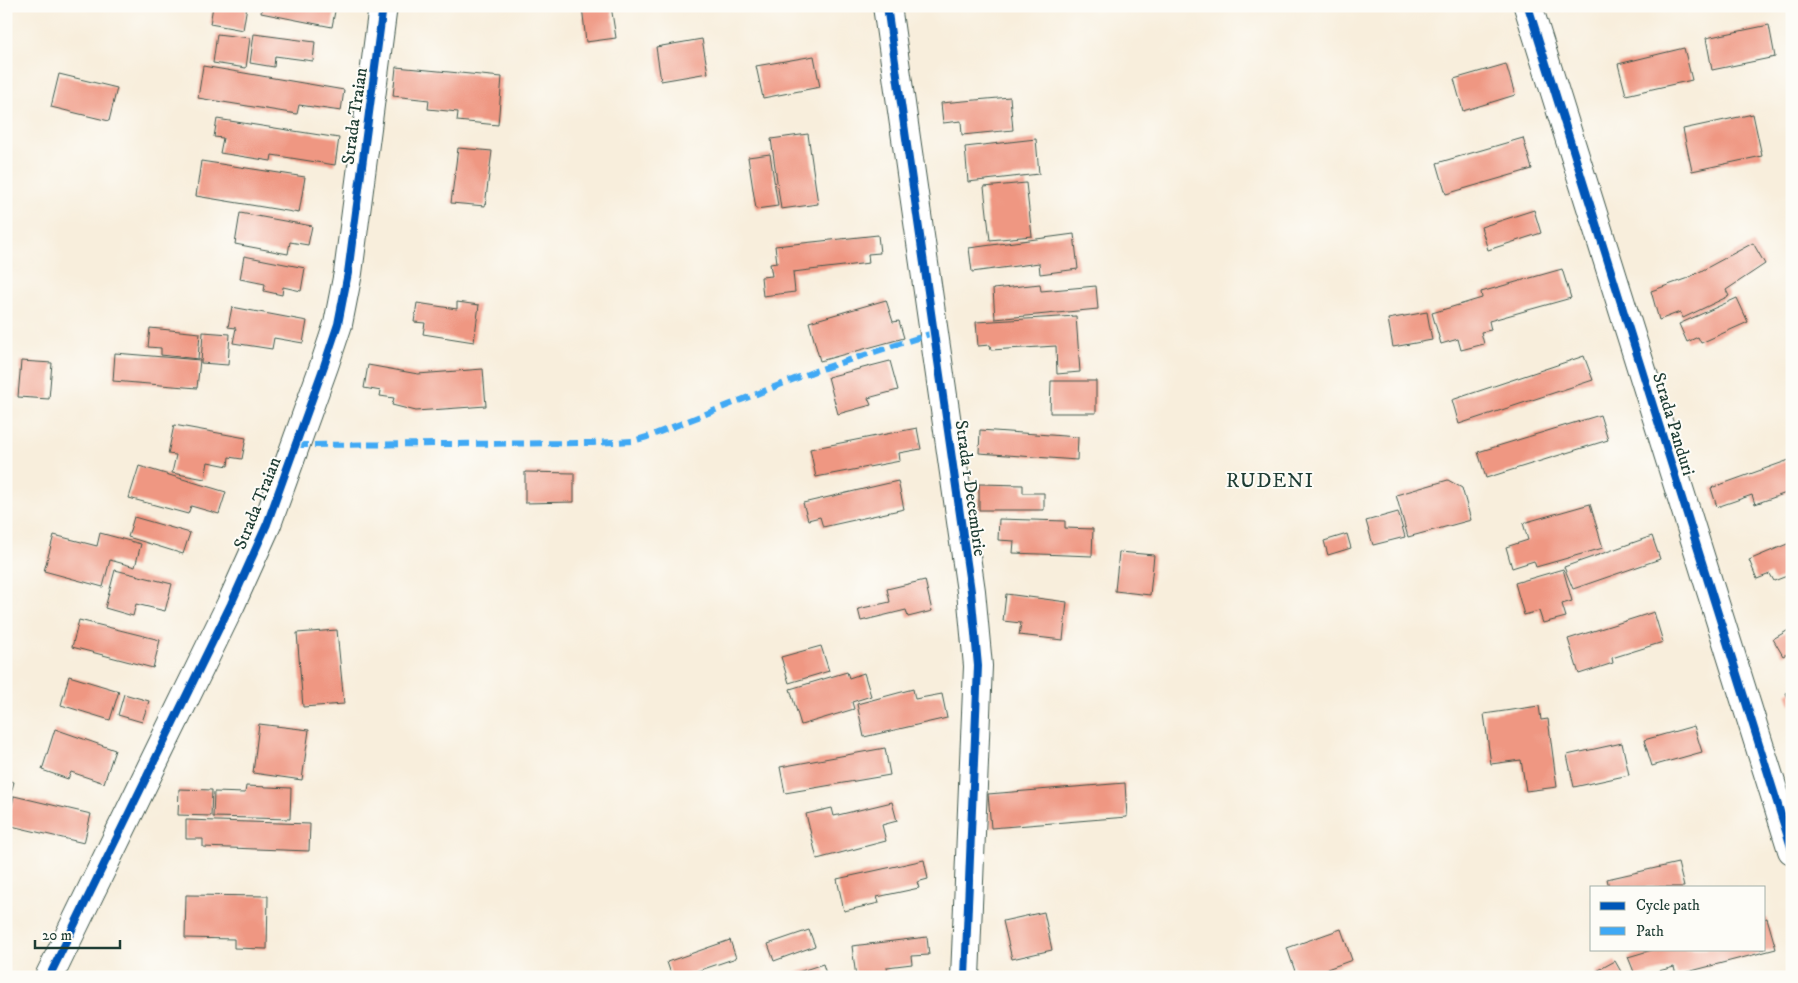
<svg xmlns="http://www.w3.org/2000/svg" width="1798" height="983" viewBox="0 0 1798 983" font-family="'IM FELL DW Pica',serif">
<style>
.building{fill:#ef9782}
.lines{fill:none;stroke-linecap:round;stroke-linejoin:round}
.minor-casing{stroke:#40584d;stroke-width:30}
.minor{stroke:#fff;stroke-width:28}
.quiet{stroke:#3fa9f5;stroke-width:6;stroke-dasharray:12 6;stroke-linecap:butt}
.cycleway-casing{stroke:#fdfcf7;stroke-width:11}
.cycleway{stroke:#0057b8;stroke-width:8}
.labels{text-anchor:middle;stroke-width:4;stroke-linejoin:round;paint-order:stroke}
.street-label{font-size:18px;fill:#1f3d34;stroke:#fdfcf7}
.quarter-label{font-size:20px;letter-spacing:1px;fill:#1f3d34;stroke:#fdfcf7}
</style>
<rect width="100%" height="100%" fill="#fdfcf7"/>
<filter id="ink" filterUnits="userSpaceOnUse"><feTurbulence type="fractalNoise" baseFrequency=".02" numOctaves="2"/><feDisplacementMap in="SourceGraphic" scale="10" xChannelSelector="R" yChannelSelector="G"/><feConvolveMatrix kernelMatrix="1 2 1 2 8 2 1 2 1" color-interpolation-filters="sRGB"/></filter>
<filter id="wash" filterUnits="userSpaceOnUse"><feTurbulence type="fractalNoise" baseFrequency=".0096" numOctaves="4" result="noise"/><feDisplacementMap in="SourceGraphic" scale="20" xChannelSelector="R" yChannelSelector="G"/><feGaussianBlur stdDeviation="1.12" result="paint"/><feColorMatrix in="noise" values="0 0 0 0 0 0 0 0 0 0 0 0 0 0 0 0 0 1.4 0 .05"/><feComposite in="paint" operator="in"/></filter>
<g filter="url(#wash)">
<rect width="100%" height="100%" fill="#f8eedc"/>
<g id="blocks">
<path class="building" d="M 213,6 L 247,6 L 243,30 L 210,24 Z
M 262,6 L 336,6 L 332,27 L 261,13 Z
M 582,6 L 611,6 L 616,38 L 586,42 Z
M 1769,25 L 1775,57 L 1712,70 L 1706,38 Z
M 217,34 L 250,38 L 246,68 L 213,63 Z
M 254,34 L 315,42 L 313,61 L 275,56 L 274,67 L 250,63 Z
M 702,39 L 708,73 L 661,81 L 656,47 Z
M 1684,48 L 1692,80 L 1626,95 L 1618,64 Z
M 814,56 L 820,87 L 763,98 L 756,66 Z
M 1506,64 L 1515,95 L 1463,111 L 1454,79 Z
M 203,66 L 344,90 L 341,111 L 299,105 L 297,114 L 198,98 Z
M 396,67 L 502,77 L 498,125 L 457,121 L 458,112 L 428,109 L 429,100 L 393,96 Z
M 59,74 L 117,88 L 109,121 L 51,107 Z
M 1010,97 L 1013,130 L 962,135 L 961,121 L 943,123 L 941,103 Z
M 1753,114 L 1762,156 L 1692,171 L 1683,129 Z
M 217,119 L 339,138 L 335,165 L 272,155 L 271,161 L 220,153 L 223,138 L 214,137 Z
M 808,134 L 818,204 L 781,209 L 771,139 Z
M 1523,138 L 1532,169 L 1446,194 L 1437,163 Z
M 1036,139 L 1039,174 L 968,182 L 965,147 Z
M 458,148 L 492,151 L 485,206 L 451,203 Z
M 770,154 L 778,206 L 756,209 L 748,157 Z
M 201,161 L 305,177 L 299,213 L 196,196 Z
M 1026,183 L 1032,236 L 990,240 L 984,187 Z
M 1534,210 L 1541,233 L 1488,250 L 1481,227 Z
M 240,213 L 312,226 L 308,245 L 290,242 L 288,254 L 235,244 Z
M 1074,234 L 1078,269 L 1040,274 L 1039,263 L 972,272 L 969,248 Z
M 878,235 L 880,253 L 868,254 L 869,263 L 793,272 L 795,292 L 763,296 L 761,277 L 772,276 L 770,264 L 777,263 L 775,246 Z
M 1753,243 L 1765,264 L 1726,290 L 1729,296 L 1683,318 L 1680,312 L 1659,320 L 1651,291 L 1688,278 Z
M 244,256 L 305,268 L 301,291 L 283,287 L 282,295 L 264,291 L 265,284 L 240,279 Z
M 1562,269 L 1571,298 L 1489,321 L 1491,330 L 1481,332 L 1484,344 L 1461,350 L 1458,339 L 1441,344 L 1432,313 L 1482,298 L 1481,292 Z
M 1040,284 L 1041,291 L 1096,286 L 1098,309 L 995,319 L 993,289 Z
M 1737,298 L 1748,322 L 1701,343 L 1698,337 L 1687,342 L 1679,324 Z
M 886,300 L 893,322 L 899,321 L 904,338 L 820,361 L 809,322 Z
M 457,302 L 479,305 L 474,342 L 423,334 L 425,323 L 414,322 L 417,303 L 457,309 Z
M 232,307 L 307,321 L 303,343 L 274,338 L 272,349 L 233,343 L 236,328 L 228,327 Z
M 1427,312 L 1432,340 L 1393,347 L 1388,319 Z
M 1076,316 L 1080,372 L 1057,374 L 1056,346 L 991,350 L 990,345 L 978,346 L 976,322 Z
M 150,328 L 200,333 L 198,359 L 161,355 L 161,348 L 148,347 Z
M 203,332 L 230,334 L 228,365 L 201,363 Z
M 115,353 L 200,360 L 197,388 L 113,381 Z
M 1584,356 L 1593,380 L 1459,424 L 1452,400 Z
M 21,361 L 52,363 L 49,399 L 18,397 Z
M 890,361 L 898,390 L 868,398 L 871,405 L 838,414 L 828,377 Z
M 368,365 L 418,374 L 483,369 L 486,406 L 416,411 L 392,405 L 394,398 L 380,396 L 381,391 L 364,388 Z
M 1051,381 L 1096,381 L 1096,413 L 1050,413 Z
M 1600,415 L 1608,440 L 1486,478 L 1478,452 Z
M 174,425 L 246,438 L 242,459 L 229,457 L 228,466 L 208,462 L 205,479 L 172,473 L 176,455 L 168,454 Z
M 917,428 L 921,449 L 899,453 L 900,461 L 816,477 L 810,449 Z
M 980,430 L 1078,437 L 1077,460 L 979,453 Z
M 1792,459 L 1792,491 L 1755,504 L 1752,495 L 1717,507 L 1711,488 Z
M 139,466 L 226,492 L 219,514 L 191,506 L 188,514 L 129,498 Z
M 525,472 L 574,473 L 574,502 L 525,503 Z
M 1448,480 L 1462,488 L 1471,520 L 1408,537 L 1396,495 Z
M 898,481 L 904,509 L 823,527 L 820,517 L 808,520 L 803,503 Z
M 979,484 L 1023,485 L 1023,493 L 1044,493 L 1044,510 L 979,510 Z
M 1590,504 L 1603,548 L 1536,567 L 1534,561 L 1512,568 L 1506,547 L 1528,540 L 1523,523 Z
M 1398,512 L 1405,537 L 1373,545 L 1366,521 Z
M 134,517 L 190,533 L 183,554 L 128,537 Z
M 999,519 L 1065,521 L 1065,528 L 1093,529 L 1092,556 L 1013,553 L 1014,541 L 998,540 Z
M 100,533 L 141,544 L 135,567 L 110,560 L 103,587 L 44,571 L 54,535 L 97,546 Z
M 1347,534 L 1351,548 L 1328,555 L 1324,541 Z
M 1652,536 L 1660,559 L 1573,589 L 1564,567 Z
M 1792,542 L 1792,574 L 1774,581 L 1770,574 L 1757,579 L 1749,560 Z
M 1119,552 L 1154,555 L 1150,595 L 1115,591 Z
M 1563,569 L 1572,601 L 1562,604 L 1566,617 L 1543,623 L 1539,611 L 1524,615 L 1515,583 Z
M 115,570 L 172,584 L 165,611 L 136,604 L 133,616 L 105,608 Z
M 925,580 L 932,611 L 908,617 L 906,610 L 861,621 L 858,609 L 890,602 L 887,589 Z
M 1006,594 L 1067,602 L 1063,640 L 1019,635 L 1021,623 L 1003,621 Z
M 1654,612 L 1663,642 L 1612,658 L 1613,663 L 1579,674 L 1568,639 Z
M 79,620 L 160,640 L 153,668 L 72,647 Z
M 1792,628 L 1792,651 L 1783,656 L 1773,639 Z
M 337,630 L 344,704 L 303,707 L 297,633 Z
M 821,646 L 829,671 L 789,683 L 781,657 Z
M 847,672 L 849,678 L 864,673 L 871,696 L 852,702 L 854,709 L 801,725 L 790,689 Z
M 69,676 L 119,691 L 110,720 L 61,705 Z
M 913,689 L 915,699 L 942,694 L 947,718 L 864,737 L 857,704 Z
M 1792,690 L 1792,706 L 1786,693 Z
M 124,694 L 149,701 L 142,722 L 118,715 Z
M 1539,706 L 1541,720 L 1548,719 L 1557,787 L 1526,791 L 1521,760 L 1491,764 L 1484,714 Z
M 259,724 L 309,730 L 302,780 L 253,773 Z
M 1694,726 L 1702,752 L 1652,766 L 1644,740 Z
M 55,729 L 115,750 L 104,783 L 71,772 L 68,779 L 42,770 Z
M 1622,743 L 1629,775 L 1574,787 L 1567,755 Z
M 885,748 L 890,775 L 785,793 L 780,767 Z
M 6,780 L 14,782 L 7,808 L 6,808 Z
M 1125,783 L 1127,817 L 991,828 L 988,794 Z
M 246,786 L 291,788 L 290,819 L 213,817 L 214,792 L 245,793 Z
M 179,789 L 212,790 L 211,816 L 178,815 Z
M 14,796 L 91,814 L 84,843 L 7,825 Z
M 892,802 L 897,821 L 882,825 L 886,841 L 817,859 L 806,814 L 832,808 L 834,816 Z
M 186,820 L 310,824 L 309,851 L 203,847 L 203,839 L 186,839 Z
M 924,860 L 928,879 L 917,882 L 919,888 L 877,897 L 879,903 L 844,911 L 837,879 Z
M 1678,863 L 1684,887 L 1609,887 L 1607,879 Z
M 186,895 L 268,896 L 267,949 L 234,948 L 234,939 L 185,938 Z
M 1044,912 L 1052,950 L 1012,959 L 1003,921 Z
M 1767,918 L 1776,949 L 1676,975 L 1674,967 L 1636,977 L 1628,957 L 1655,949 L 1764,949 L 1764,919 Z
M 1341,929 L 1352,960 L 1305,977 L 1297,977 L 1287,948 Z
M 809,930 L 815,946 L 774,961 L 768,944 Z
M 927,937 L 929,955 L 911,956 L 912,964 L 887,967 L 888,977 L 856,977 L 852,946 Z
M 730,940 L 736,958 L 680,977 L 672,977 L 667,962 Z
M 1615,961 L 1624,977 L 1598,977 L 1595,972 Z
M 823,964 L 827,977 L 786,977 L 786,976 Z"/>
</g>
</g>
<g filter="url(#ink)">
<use href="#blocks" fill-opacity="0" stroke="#40584d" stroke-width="1"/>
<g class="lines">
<defs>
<path id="minor" d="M 887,6 L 971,591 L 978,666 L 965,977
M 1528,6 L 1792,850
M 49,977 L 231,604 L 267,524 L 324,366 L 338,324 L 348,273 L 383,6"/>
</defs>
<use href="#minor" class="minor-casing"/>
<use href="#minor" class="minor"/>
<path class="quiet" d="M 296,445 L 593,443 L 633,441 L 647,437 L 815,371 L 933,333"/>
<defs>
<path id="cycleway" d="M 887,6 L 971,591 L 978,666 L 965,977
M 1528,6 L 1792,850
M 49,977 L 231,604 L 267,524 L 324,366 L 338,324 L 348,273 L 383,6"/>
</defs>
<use href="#cycleway" class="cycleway-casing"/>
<use href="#cycleway" class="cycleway"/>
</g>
</g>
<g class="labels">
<g class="street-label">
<text transform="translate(354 116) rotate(-82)" y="6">Strada Traian</text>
<text transform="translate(1674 424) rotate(73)" y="6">Strada Panduri</text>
<text transform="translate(971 488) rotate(82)" y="6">Strada 1 Decembrie</text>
<text transform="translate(257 503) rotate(-68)" y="6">Strada Traian</text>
</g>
<g class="quarter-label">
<text x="1270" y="487">RUDENI</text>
</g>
</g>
<rect width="1798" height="983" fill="none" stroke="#fdfcf7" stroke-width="25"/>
<rect x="1590" y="886" width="175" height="65" fill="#fdfcf7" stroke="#a4b0a9"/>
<rect x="1600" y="902" width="25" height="8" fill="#0057b8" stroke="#a4b0a9"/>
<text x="1636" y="910" font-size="15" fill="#1f3d34">Cycle path</text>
<rect x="1600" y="927" width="25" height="8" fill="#3fa9f5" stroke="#a4b0a9"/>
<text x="1636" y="936" font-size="15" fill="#1f3d34">Path</text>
<path d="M35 940v8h85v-8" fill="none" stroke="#1f3d34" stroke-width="2.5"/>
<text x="42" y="940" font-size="15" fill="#1f3d34" stroke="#fdfcf7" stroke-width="4" paint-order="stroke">20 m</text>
</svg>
